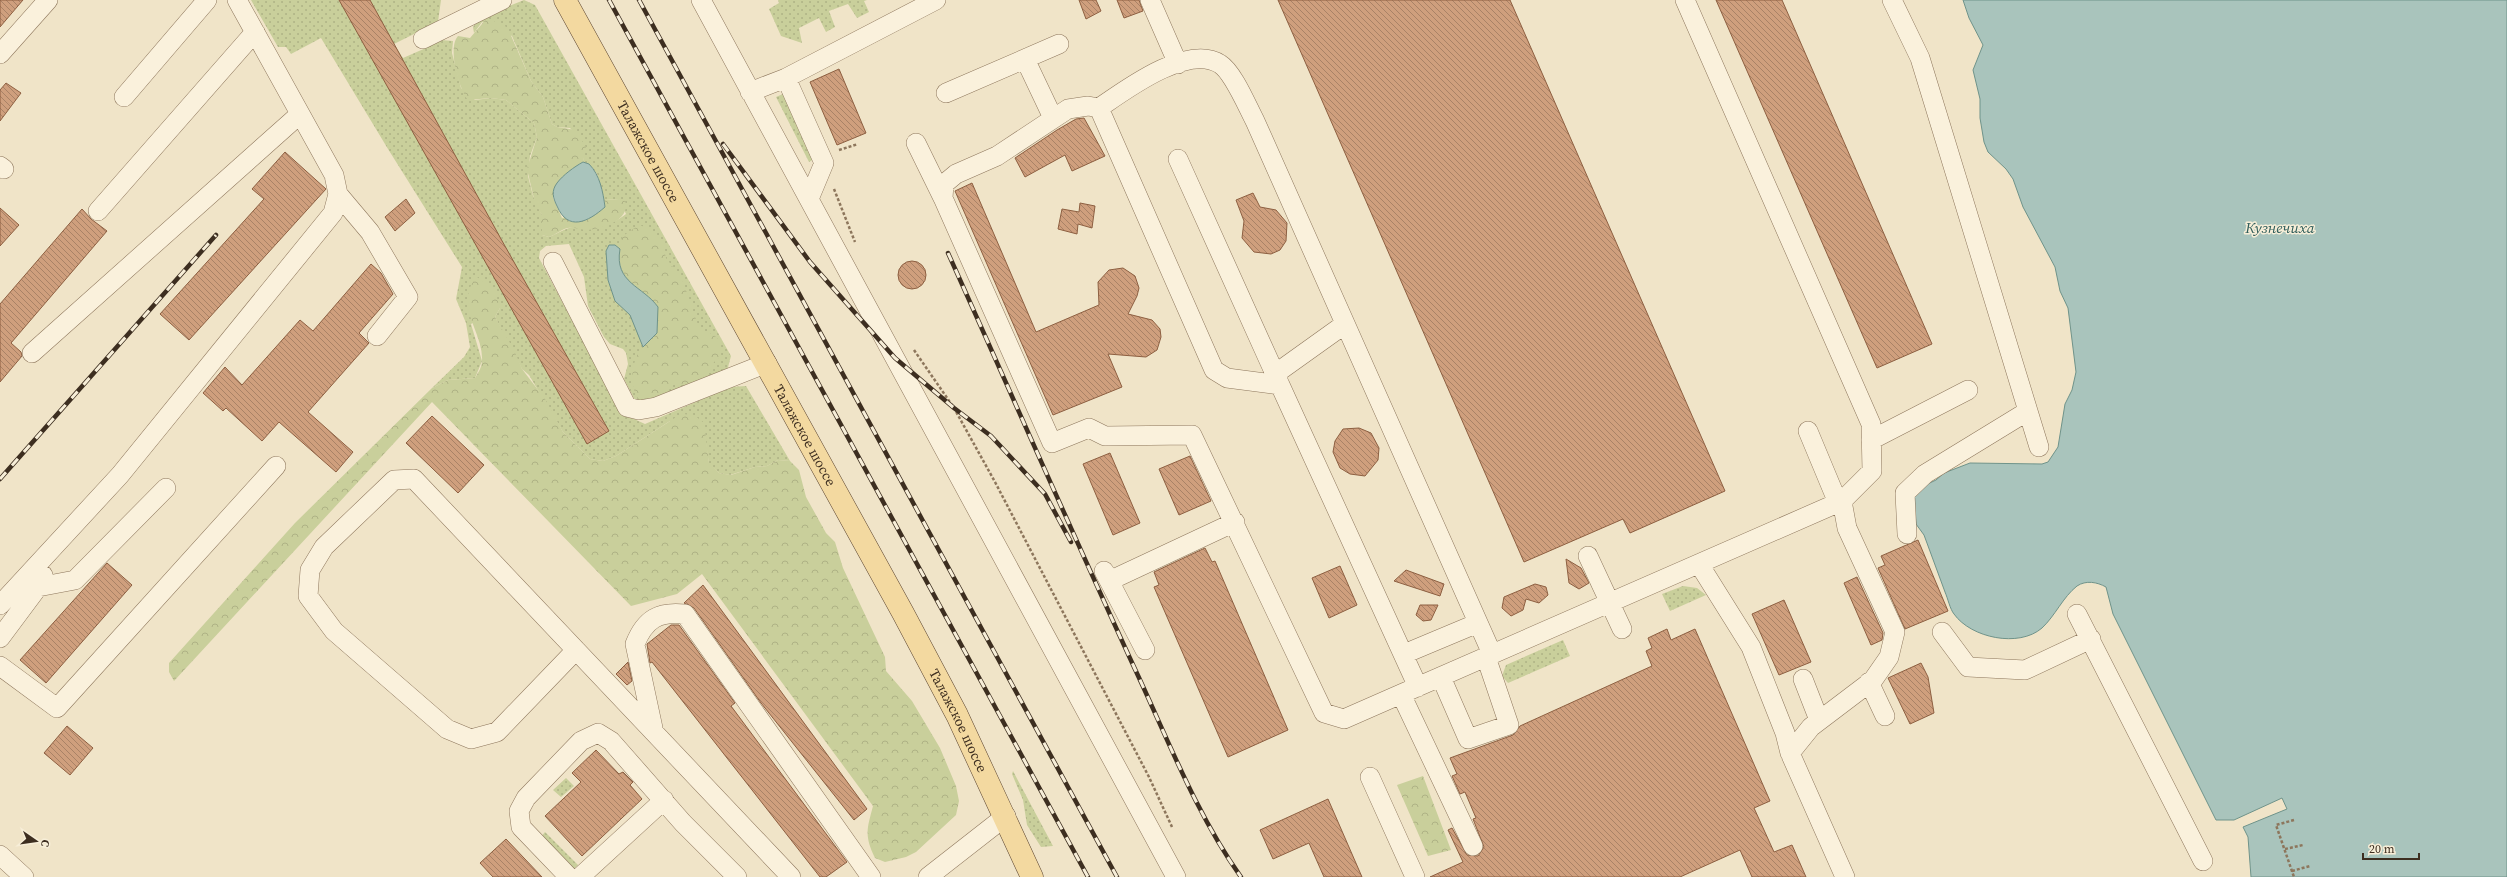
<svg xmlns="http://www.w3.org/2000/svg" width="2507" height="877" viewBox="0 0 2507 877" font-family="'Source Serif 4',serif">
<style>
.grass{fill:url(#grass-dots)}
.forest{fill:url(#forest-crowns)}
.water{fill:#a9c4bc;stroke:#6f938a}
.building{fill:url(#building-back-hatch);stroke:#8d5f41}
.lines{fill:none;stroke-linecap:round;stroke-linejoin:round}
.minor-casing{stroke:#8d765c;stroke-width:20}
.major-casing{stroke:#5b4430;stroke-width:23}
.path{stroke:#8d765c;stroke-width:2.5;stroke-dasharray:3 2;stroke-linecap:butt}
.minor{stroke:#faf1dc;stroke-width:19}
.major{stroke:#f3d9a0;stroke-width:22}
.rail-casing{stroke:#3d2e20;stroke-width:4.5}
.rail{stroke:#f7eed8;stroke-width:3;stroke-dasharray:9;stroke-linecap:butt}
.labels{text-anchor:middle;stroke-width:3;stroke-linejoin:round;paint-order:stroke}
.street-label{font-size:14px;fill:#3d2e20;stroke:#f7eed8}
.water-label{font-size:15px;font-style:italic;fill:#2f5d5a;stroke:#f7eed8}
</style>
<defs>
<pattern id="grass-dots" width="8" height="8" patternUnits="userSpaceOnUse"><rect width="8" height="8" fill="#c9cf9b"/><path d="M2 2h.1M6 6h.1" fill="none" stroke="#aeb285" stroke-width="1.8" stroke-linecap="round"/></pattern>
<pattern id="forest-crowns" width="20" height="18" patternUnits="userSpaceOnUse"><rect width="20" height="18" fill="#c9cf9b"/><path d="M2 6a3 3 0 1 1 6 0M12 15a3 3 0 1 1 6 0" fill="none" stroke="#aeb285"/></pattern>
<pattern id="building-back-hatch" width="6" height="6" patternUnits="userSpaceOnUse"><rect width="6" height="6" fill="#cf9f7d"/><path d="M-1 5l2 2M0 0l6 6M5-1l2 2" fill="none" stroke="#a98266"/></pattern>
</defs>
<rect width="100%" height="100%" fill="#f0e4c8"/>
<path class="grass" d="M 251,0 L 441,0 L 438,22 L 394,44 L 403,58 C 416,52 429,47 441,40 L 453,41 L 452,53 L 461,88 L 475,100 L 491,98 L 506,100 L 534,123 L 537,137 L 530,156 L 528,176 L 533,196 L 542,215 L 542,235 L 549,237 C 555,235 562,230 569,228 C 589,224 608,229 626,214 L 619,199 L 604,200 L 597,174 L 589,164 L 583,162 C 586,143 583,142 570,128 L 557,127 L 552,124 L 543,97 L 531,81 L 512,36 L 482,22 L 474,33 L 473,27 L 480,18 L 524,0 L 535,5 L 731,356 L 727,371 L 637,404 L 624,379 L 628,364 L 626,353 L 623,349 L 610,344 L 604,337 L 588,306 L 584,277 L 569,244 L 546,246 L 540,251 L 539,258 L 621,413 L 645,424 L 730,387 L 746,386 L 790,461 L 778,460 L 767,466 L 755,467 L 730,475 L 719,473 L 709,464 L 703,423 L 670,421 L 616,456 L 603,461 L 590,459 L 563,432 L 529,375 L 522,369 L 495,317 L 500,308 L 471,324 L 482,361 L 475,378 L 448,380 L 432,388 L 464,357 L 470,347 L 466,323 L 456,299 L 462,267 L 388,149 L 321,38 L 291,54 L 286,47 L 278,47 Z
M 778,0 L 867,0 L 864,1 L 869,12 L 857,18 L 848,4 L 829,11 L 835,27 L 826,32 L 819,18 L 799,28 L 802,43 L 781,36 L 769,9 L 779,3 Z
M 783,94 L 814,159 L 809,162 L 776,97 Z
M 1683,586 L 1697,588 L 1706,595 L 1670,611 L 1662,594 Z
M 1563,640 L 1570,656 L 1508,683 L 1502,676 L 1506,665 Z
M 1013,771 L 1053,846 L 1041,847 L 1027,825 L 1023,800 L 1012,774 Z
M 566,778 L 574,786 L 561,797 L 553,790 Z
M 545,832 L 578,865 L 573,870 L 541,837 Z"/>
<path class="forest" d="M 487,18 L 505,26 L 509,31 L 531,81 L 543,97 L 552,124 L 557,127 L 576,130 L 586,148 L 583,162 L 573,170 L 553,198 L 562,218 L 605,207 L 604,200 L 619,199 L 625,201 C 631,220 603,229 587,230 C 581,230 574,227 568,228 C 562,229 555,235 549,237 L 542,235 L 542,215 L 535,203 L 527,169 L 537,137 L 534,123 L 506,100 L 491,98 L 468,100 C 459,89 447,48 458,36 L 470,38 Z
M 639,225 L 645,227 L 663,245 L 666,258 L 682,279 L 698,325 L 701,330 C 718,334 723,341 720,358 L 714,362 C 707,385 691,382 673,385 L 663,397 L 642,402 C 627,390 631,360 643,346 C 648,342 653,338 657,333 L 658,307 C 652,298 642,295 634,287 C 620,275 614,253 623,236 Z
M 477,277 L 494,289 L 500,308 L 495,317 L 514,350 L 522,369 L 545,399 L 563,432 L 590,459 L 603,461 L 616,456 L 681,414 L 694,415 L 704,423 L 709,463 L 719,473 L 731,475 L 755,467 L 767,466 L 778,460 L 790,461 L 799,470 L 806,497 L 826,533 L 835,542 L 843,568 L 885,657 L 886,671 L 912,701 L 940,748 L 956,786 L 959,801 L 956,815 L 916,852 L 906,857 L 885,862 L 875,858 C 864,835 867,829 873,806 L 702,574 L 677,594 L 631,606 L 432,402 L 174,681 L 169,672 L 169,663 L 295,523 L 432,388 L 448,380 L 475,378 C 478,373 482,367 482,361 C 484,332 452,304 477,277 Z
M 1423,776 L 1451,850 L 1428,856 L 1397,785 Z"/>
<path class="water" d="M 1963,0 L 2507,0 L 2507,877 L 2251,877 L 2248,837 L 2243,827 L 2287,809 L 2282,798 L 2234,820 L 2216,820 L 2113,614 L 2106,587 C 2097,582 2086,580 2077,586 C 2063,597 2055,616 2042,628 C 2019,648 1971,638 1954,614 C 1950,609 1948,599 1945,592 C 1938,573 1931,554 1924,535 L 1916,524 L 1913,491 L 1936,480 L 1944,473 L 1970,463 L 2042,464 L 2048,462 L 2058,447 L 2065,404 L 2072,390 L 2076,372 L 2068,308 L 2060,291 L 2055,267 L 2023,207 L 2013,179 L 2006,169 L 1988,152 L 1984,142 L 1980,118 L 1980,99 L 1973,70 L 1983,45 L 1969,18 Z
M 583,162 L 589,164 C 600,175 603,192 605,207 C 588,222 568,232 557,206 C 553,198 551,191 557,183 C 563,175 574,167 583,162 Z
M 609,245 L 615,245 L 620,249 C 614,283 643,286 658,307 L 657,333 L 643,347 L 630,315 L 615,301 L 608,280 L 606,251 Z"/>
<path class="building" d="M 0,0 L 23,0 L 0,27 Z
M 339,0 L 370,0 L 501,239 L 609,431 L 587,444 Z
M 1079,0 L 1096,0 L 1101,11 L 1086,19 Z
M 1117,0 L 1139,0 L 1143,11 L 1124,18 Z
M 1278,0 L 1510,0 L 1725,491 L 1630,533 L 1623,519 L 1524,562 Z
M 1716,0 L 1782,0 L 1932,344 L 1877,368 Z
M 839,69 L 866,133 L 837,145 L 810,82 Z
M 6,83 L 21,93 L 0,121 L 0,90 Z
M 1084,118 L 1105,156 L 1072,171 L 1065,155 L 1025,177 L 1015,158 L 1057,130 L 1076,119 Z
M 285,152 L 326,189 L 189,340 L 160,314 L 264,199 L 252,189 Z
M 972,183 L 1036,332 L 1099,305 L 1098,282 L 1109,270 L 1123,268 L 1135,276 L 1139,288 L 1137,296 L 1128,314 L 1152,320 L 1160,329 L 1161,337 L 1157,350 L 1146,357 L 1108,354 L 1122,387 L 1053,415 L 955,191 Z
M 1253,193 L 1260,207 L 1276,210 L 1287,223 L 1286,241 L 1280,250 L 1271,254 L 1254,252 L 1242,238 L 1244,221 L 1236,200 Z
M 406,199 L 415,213 L 395,231 L 385,217 Z
M 1080,203 L 1095,206 L 1092,228 L 1078,224 L 1077,234 L 1058,229 L 1062,209 L 1079,212 Z
M 0,208 L 19,225 L 0,246 Z
M 82,209 L 91,219 L 107,231 L 11,343 L 21,352 L 22,356 L 0,382 L 0,304 Z
M898 275a14 14 0 1 1 28 0a14 14 0 1 1-28 0Z
M 371,264 L 381,273 L 393,294 L 359,333 L 369,343 L 308,412 L 353,452 L 336,472 L 279,422 L 262,441 L 226,408 L 223,411 L 203,393 L 225,367 L 242,385 L 300,320 L 313,331 Z
M 432,416 L 484,465 L 458,493 L 406,443 Z
M 1359,428 L 1371,433 L 1379,448 L 1378,460 L 1365,476 L 1350,474 L 1340,468 L 1333,452 L 1335,441 L 1343,429 Z
M 1110,453 L 1140,523 L 1113,535 L 1083,464 Z
M 1190,456 L 1211,501 L 1179,515 L 1159,469 Z
M 1918,540 L 1948,611 L 1905,629 L 1878,568 L 1885,565 L 1881,556 Z
M 1205,548 L 1212,562 L 1215,561 L 1288,730 L 1228,757 L 1154,587 L 1159,585 L 1154,572 Z
M 1566,559 L 1581,568 L 1589,583 L 1579,589 L 1569,583 Z
M 107,563 L 132,585 L 46,683 L 20,660 Z
M 1340,566 L 1357,605 L 1329,618 L 1312,578 Z
M 1406,570 L 1444,584 L 1440,596 L 1394,581 Z
M 1857,577 L 1883,633 L 1882,640 L 1871,645 L 1844,583 Z
M 1535,584 L 1546,587 L 1548,595 L 1539,603 L 1526,599 L 1523,610 L 1511,616 L 1502,608 L 1504,597 Z
M 703,585 L 867,809 L 854,820 L 761,703 L 694,608 L 684,603 Z
M 1784,600 L 1811,662 L 1779,675 L 1752,614 Z
M 1420,605 L 1438,605 L 1431,620 L 1423,621 L 1416,615 Z
M 671,625 L 679,625 L 735,703 L 731,706 L 847,862 L 826,877 L 820,877 L 652,662 L 650,663 L 647,644 Z
M 1667,629 L 1671,640 L 1695,629 L 1770,801 L 1754,808 L 1774,852 L 1792,845 L 1806,877 L 1752,877 L 1740,850 L 1680,877 L 1430,877 L 1463,862 L 1448,830 L 1452,828 L 1467,855 L 1478,856 L 1484,847 L 1473,819 L 1476,818 L 1465,792 L 1460,794 L 1452,776 L 1457,774 L 1450,758 L 1513,735 L 1520,726 L 1652,666 L 1646,651 L 1652,648 L 1648,638 Z
M 628,662 L 632,681 L 627,685 L 616,674 Z
M 1921,663 L 1928,677 L 1934,713 L 1910,724 L 1888,678 Z
M 67,726 L 93,748 L 70,775 L 44,753 Z
M 596,750 L 619,774 L 623,772 L 633,782 L 630,785 L 642,799 L 582,856 L 545,816 L 581,782 L 572,773 Z
M 1328,799 L 1362,877 L 1324,877 L 1309,843 L 1273,859 L 1260,830 Z
M 506,839 L 542,877 L 493,877 L 480,863 Z"/>
<g class="lines">
<defs>
<path id="minor" d="M 701,0 L 1176,877
M 1150,0 L 1178,64
M 1892,0 L 1920,58 L 2039,447
M 423,39 L 502,0
M 0,54 L 48,0
M 1025,59 L 1053,118
M 786,78 L 824,163 L 809,199
M 750,92 L 786,78 L 936,0
M 946,93 L 1059,44
M 124,97 L 207,0
M 1099,108 C 1125,90 1188,43 1220,64 C 1233,72 1247,106 1255,121 L 1492,654
M 916,143 L 943,198
M 1178,159 L 1280,385
M 0,166 L 4,169
M 338,194 L 370,232 L 408,297 L 377,336
M 98,211 L 255,32
M 553,262 L 627,407 L 639,410 L 656,407 L 767,363
M 32,353 L 300,114
M 1275,374 L 1345,324
M 1808,431 L 1838,503
M 1871,440 L 1968,390
M 1907,534 L 1905,493 L 1925,474 L 2028,411
M 1588,556 L 1622,629
M 1699,564 L 1751,647 L 1785,733 L 1790,753 L 1845,877
M 1104,571 L 1145,650
M 1109,581 L 1235,522
M 38,587 L 75,580 L 166,488
M 0,605 L 120,475 L 333,213 L 338,194 L 334,175 L 237,0
M 2077,614 L 2203,861
M 1942,632 L 1968,667 L 2025,670 L 2091,639
M 0,638 L 38,587 L 43,575
M 576,650 L 497,732 L 471,739 L 447,729 L 334,631 L 308,596 L 310,570 L 324,547 L 394,480 L 414,479 L 791,877
M 1404,654 L 1478,623
M 0,666 L 57,708 L 276,466
M 1441,677 L 1468,739 L 1509,725 L 1486,657
M 1803,679 L 1819,720
M 1869,682 L 1885,716
M 1418,687 L 1280,385 L 1227,378 L 1214,370 L 1099,108 L 1088,106 L 1068,109 L 997,156 L 956,174 L 944,184 L 943,198 L 1052,443 L 1089,428 L 1105,436 L 1192,435 L 1324,713 L 1344,719 L 1401,694 L 1842,501 L 1872,471 L 1871,424 L 1685,0
M 1401,694 L 1473,846
M 653,728 L 635,644 C 645,619 659,611 685,614 L 871,877
M 1790,753 L 1811,727 L 1873,680 L 1889,657 L 1895,632 L 1847,528 L 1842,501
M 1370,777 L 1415,877
M 0,855 L 24,877
M 569,877 L 521,827 L 519,811 L 526,798 L 581,741 L 598,733 L 611,741 L 683,823 L 737,877
M 580,877 L 664,800
M 928,877 L 1006,816"/>
<g id="major">
<path id="s1" d="M 565,0 L 903,613 L 957,715 L 1032,877"/>
</g>
</defs>
<use href="#minor" class="minor-casing"/>
<use href="#major" class="major-casing"/>
<path class="path" d="M 839,150 L 858,144
M 834,189 L 855,242
M 914,350 L 954,408 L 995,482 L 1149,777 L 1172,827
M 2294,820 L 2276,825 L 2294,877
M 2285,849 L 2303,845
M 2292,871 L 2310,866"/>
<use href="#minor" class="minor"/>
<use href="#major" class="major"/>
<defs>
<path id="rail" d="M 609,0 L 1088,877
M 639,0 L 1117,877
M 723,144 L 810,262 L 895,358 L 954,408 L 991,436 L 1045,494 L 1071,542
M 948,253 C 1010,391 1071,530 1134,667 C 1167,737 1196,814 1241,877
M 0,479 L 216,235"/>
</defs>
<use href="#rail" class="rail-casing"/>
<use href="#rail" class="rail"/>
</g>
<g class="labels">
<g class="street-label">
<text dy="5" stroke="none"><textPath href="#s1" startOffset="173">Талажское шоссе</textPath></text>
<text dy="5" stroke="none"><textPath href="#s1" startOffset="497">Талажское шоссе</textPath></text>
<text dy="5" stroke="none"><textPath href="#s1" startOffset="821">Талажское шоссе</textPath></text>
</g>
<g class="water-label">
<text x="2280" y="233">Кузнечиха</text>
</g>
</g>
<g transform="translate(36 841) rotate(103)" stroke="#f7eed8" stroke-width="3" paint-order="stroke">
<path d="M0-3L7 15L0 10L-7 15Z" fill="#3d2e20"/>
<text y="-6" font-size="11" font-weight="bold" text-anchor="middle" fill="#3d2e20">С</text>
</g>
<path d="M2363 853v6h56v-6" fill="none" stroke="#3d2e20" stroke-width="2"/>
<text x="2369" y="853" font-size="12" fill="#3d2e20" stroke="#f7eed8" stroke-width="3" paint-order="stroke">20 m</text>
</svg>
